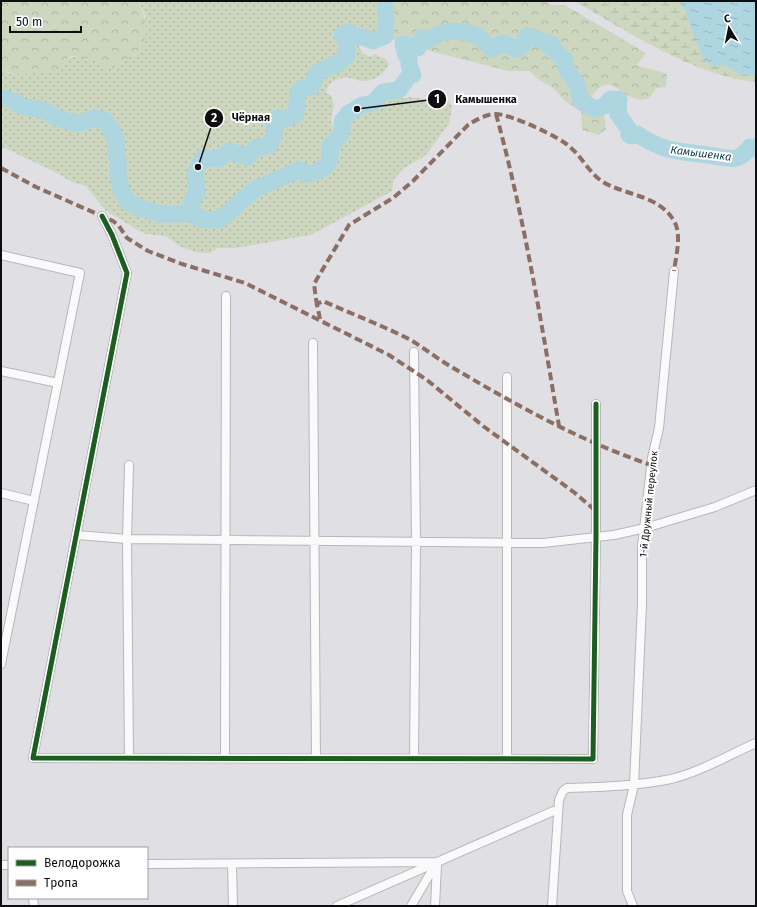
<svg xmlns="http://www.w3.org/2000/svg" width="757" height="907" viewBox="0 0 757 907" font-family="'Fira Sans',sans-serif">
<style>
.grass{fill:url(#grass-dots)}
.forest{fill:url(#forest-crowns)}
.wetland{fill:url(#wetland-marsh)}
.water{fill:url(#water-ripples)}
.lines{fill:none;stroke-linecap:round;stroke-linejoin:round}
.river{stroke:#aed6e1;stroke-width:17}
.minor-casing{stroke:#b7b7ba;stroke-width:10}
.minor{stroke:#fafafb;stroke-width:8}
.quiet{stroke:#8d6e63;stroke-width:4;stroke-dasharray:8 4;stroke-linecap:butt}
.cycleway-casing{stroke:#fff;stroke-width:8}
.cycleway{stroke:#1b5e20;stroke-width:5}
.labels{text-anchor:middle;stroke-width:4;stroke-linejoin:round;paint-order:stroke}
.street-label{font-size:10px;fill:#0e0e10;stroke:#fff}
.water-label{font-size:11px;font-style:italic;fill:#10444e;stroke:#fff}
.leader{fill:none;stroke:#0e0e10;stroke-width:1.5}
.callout-dot{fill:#0e0e10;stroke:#fff;stroke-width:1.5}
.mark-label{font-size:12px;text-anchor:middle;font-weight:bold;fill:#fff}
.callout-label{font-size:11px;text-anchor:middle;font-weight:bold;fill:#0e0e10;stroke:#fff;stroke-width:4;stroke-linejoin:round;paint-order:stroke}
</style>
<defs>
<pattern id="grass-dots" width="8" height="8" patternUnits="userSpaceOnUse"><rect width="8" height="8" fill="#cdd7c0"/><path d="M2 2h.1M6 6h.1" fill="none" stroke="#afb7a4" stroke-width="1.8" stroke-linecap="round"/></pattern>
<pattern id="forest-crowns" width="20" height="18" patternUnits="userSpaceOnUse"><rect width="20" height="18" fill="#cdd7c0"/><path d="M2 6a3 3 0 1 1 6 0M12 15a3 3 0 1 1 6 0" fill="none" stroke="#afb7a4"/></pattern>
<pattern id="wetland-marsh" width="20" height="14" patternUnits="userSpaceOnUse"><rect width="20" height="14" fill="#cdd7c0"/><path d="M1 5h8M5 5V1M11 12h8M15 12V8" fill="none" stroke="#afb7a4"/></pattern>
<pattern id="water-ripples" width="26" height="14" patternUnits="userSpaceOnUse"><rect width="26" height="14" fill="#aed6e1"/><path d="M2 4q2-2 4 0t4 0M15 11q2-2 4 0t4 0" fill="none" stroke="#94b6c0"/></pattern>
</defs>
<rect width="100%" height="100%" fill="#e0e0e4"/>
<path class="grass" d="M 138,1 L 385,1 L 386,23 L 385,36 L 383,38 L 378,38 L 373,41 C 363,35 357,39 347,32 L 342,35 L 346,39 L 357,43 L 363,53 L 370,57 L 375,54 L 387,60 L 389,65 C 383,75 373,82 361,81 C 357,81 353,78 349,78 C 338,76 327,83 326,93 L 331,95 L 334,105 L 331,121 L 335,130 L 330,142 L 330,146 C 340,138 344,133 342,121 L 349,113 L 362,105 L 373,103 L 387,91 L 402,98 L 412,97 L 429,100 L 448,100 L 452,106 L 449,124 L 425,156 L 404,168 L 394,179 L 392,191 L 311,235 L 235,248 L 218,248 L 210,253 L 200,253 L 181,247 L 165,236 L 145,234 L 106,211 L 86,186 L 72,182 L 55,172 L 5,148 L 1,149 L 1,70 L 11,74 L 63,69 L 63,60 C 80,52 97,60 113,68 L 132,55 L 146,17 Z"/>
<path class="forest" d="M 1,1 L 138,1 C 148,22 150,34 138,55 L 132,55 L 113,68 L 102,69 L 94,59 L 72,56 L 63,60 L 63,69 C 42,72 21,78 1,70 Z
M 385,1 L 545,1 L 552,5 L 565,5 L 646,53 L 637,65 C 647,70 657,69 667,74 L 666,87 L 656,88 C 646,113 624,92 610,84 L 601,86 L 591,97 L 595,109 L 604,114 L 606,129 L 599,135 L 582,130 L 581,112 L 566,102 L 552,87 L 539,80 L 529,71 L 508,71 L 403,44 L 385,36 L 386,23 Z"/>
<path class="wetland" d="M 574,1 L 756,1 L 756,82 C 694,76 627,31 574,1 Z"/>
<path class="water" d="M 679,1 L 756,1 L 756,76 L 739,74 L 727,66 L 710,65 L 704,60 L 687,17 L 686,11 Z"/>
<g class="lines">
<path class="river" d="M 1,97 L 14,101 L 21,106 L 44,110 L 55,117 L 70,122 L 80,123 L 95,118 L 105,120 L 116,138 L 116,149 L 118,161 L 118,175 L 121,189 L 128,202 L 140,208 L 162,214 L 185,214 L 190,213 L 193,198 L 197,193 L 195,172 L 203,158 L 219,159 L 229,151 L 247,157 L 257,147 L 265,147 L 270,145 L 275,133 L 274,123 L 278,118 L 290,118 L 296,114 L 298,92 L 302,88 L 312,87 L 316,73 L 338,63 L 347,56 L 346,39 L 342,35 L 347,32 C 358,40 362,34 373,41 L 385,36 L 386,23 L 385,1
M 190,213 L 196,214 L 199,219 L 215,220 L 222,218 L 255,189 L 299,170 L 304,171 L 306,174 C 314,174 327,168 330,159 C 331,156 330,150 330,146 C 339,138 344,134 342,121 L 349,113 L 362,105 L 373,103 L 383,92 L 399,90 L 409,76 L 413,75 L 409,65 L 409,56 L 406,55 L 403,44 L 418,48 L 422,38 L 426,41 C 440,31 461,27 477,36 C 483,39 487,45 492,49 L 502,43 L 517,49 L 521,47 L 527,36 L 552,44 L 550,47 L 565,60 L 566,69 L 577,84 L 581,101 L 595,109 L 604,106 L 611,99 L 613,101 L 619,99 L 618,114 L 630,131 L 629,135 L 631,136 L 637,134 C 664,152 678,151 708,155 C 727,157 737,165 750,147 L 756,148"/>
<defs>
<path id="minor" d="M 102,216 L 112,235 L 127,273 L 33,758 L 593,759 L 596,537 L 596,404
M 1,255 L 80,273 L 1,664
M 313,343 L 316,758
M 1,371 L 58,383
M 129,465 L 127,539 L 129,758
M 1,493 L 34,501
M 77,535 L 127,539 L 543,543 L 614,535 L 645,528 L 715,507 L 756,490
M 225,758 L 226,296
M 414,759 L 416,542 L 414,352
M 507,759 L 507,377
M 147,864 L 437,862
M 232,864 L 233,906
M 1,865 L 9,865
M 33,898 L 34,906
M 337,906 L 558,809
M 411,906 L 437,862
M 435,906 L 437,865
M 552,906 L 559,800 L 563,791 L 567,788 C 602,787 637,786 671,779 C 700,772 729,755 756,743
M 633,906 L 627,891 L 627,815 L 634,785 L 642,604 L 642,547 L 652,458 L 659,428 L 674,271"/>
</defs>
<use href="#minor" class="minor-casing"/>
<use href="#minor" class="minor"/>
<path class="quiet" d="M 496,114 C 524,216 541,321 559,426
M 1,168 L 36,187 L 113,221 L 119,226 L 127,238 L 148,251 L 182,264 L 245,283 L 389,355 L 427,380 L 483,426 L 575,493 L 596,511
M 317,306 L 314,284 L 349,225 L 393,198 L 413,181 L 468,125 C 476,120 486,114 496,114 C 510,114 560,137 570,147 C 582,157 590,174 603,182 C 627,196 659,195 674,221 C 682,234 676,256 674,271
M 320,319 L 317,304 L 323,301 C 352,314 381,325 409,339 C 423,347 436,358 450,366 C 514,404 580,441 651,465"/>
<defs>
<path id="cycleway" d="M 102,216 L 112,235 L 127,273 L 33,758 L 593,759 L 596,537 L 596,404"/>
</defs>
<use href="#cycleway" class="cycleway-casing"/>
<use href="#cycleway" class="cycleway"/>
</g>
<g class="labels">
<g class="street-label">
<text transform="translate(648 504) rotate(-84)" y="4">1-й Дружный переулок</text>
</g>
<g class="water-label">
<text transform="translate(701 153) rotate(7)" y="4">Камышенка</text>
</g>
</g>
<path class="leader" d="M357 109L437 99M198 167L214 118"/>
<g class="callout-dot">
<circle cx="357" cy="109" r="4"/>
<circle cx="198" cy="167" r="4"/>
<circle cx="437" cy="99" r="10"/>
<circle cx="214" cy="118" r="10"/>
</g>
<g class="mark-label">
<text x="437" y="103">1</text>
<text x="214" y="122">2</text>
</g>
<g class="callout-label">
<text x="486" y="103">Камышенка</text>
<text x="251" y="121">Чёрная</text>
</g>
<rect width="757" height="907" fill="none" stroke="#0e0e10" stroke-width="4"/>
<rect x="8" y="847" width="140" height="52" fill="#ffffff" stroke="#9f9f9f"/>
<rect x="16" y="860" width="20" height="6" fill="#1b5e20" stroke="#9f9f9f"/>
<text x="44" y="867" font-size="12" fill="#0e0e10">Велодорожка</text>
<rect x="16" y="880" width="20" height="6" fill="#8d6e63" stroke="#9f9f9f"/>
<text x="44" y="887" font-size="12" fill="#0e0e10">Тропа</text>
<g transform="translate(729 28) rotate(350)" stroke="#ffffff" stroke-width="3" paint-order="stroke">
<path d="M0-3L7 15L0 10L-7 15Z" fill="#0e0e10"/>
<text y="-6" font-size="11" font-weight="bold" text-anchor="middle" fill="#0e0e10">С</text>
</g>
<path d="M10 26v6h71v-6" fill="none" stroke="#0e0e10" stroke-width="2"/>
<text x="16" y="26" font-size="12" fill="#0e0e10" stroke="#ffffff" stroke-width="3" paint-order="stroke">50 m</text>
</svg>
